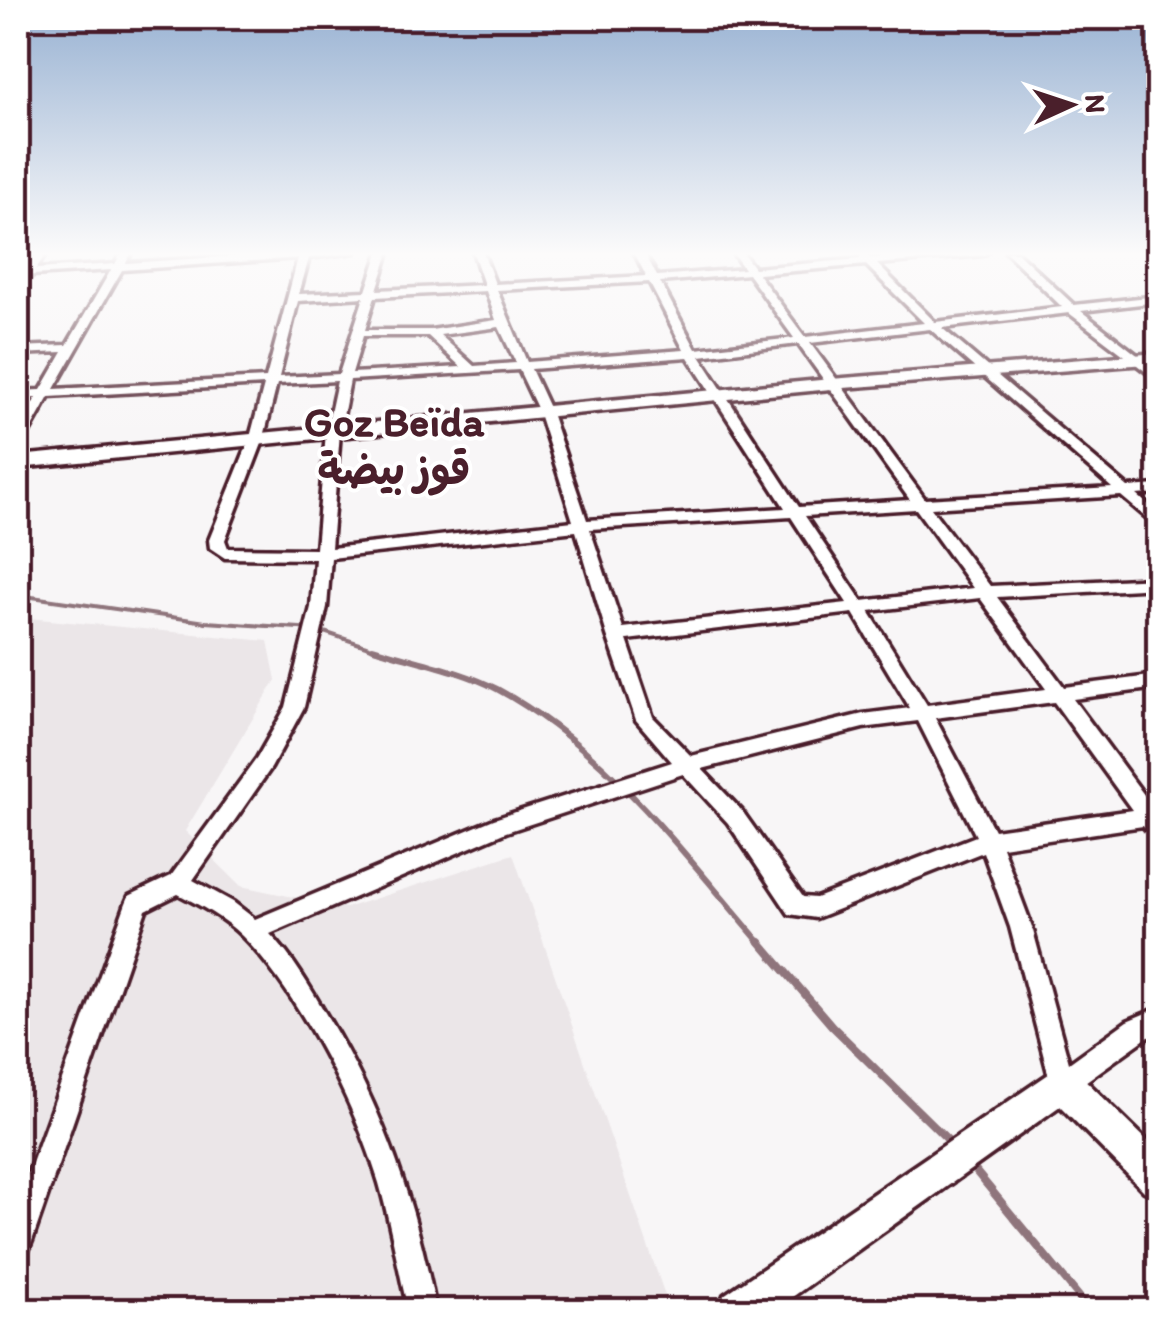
<svg xmlns="http://www.w3.org/2000/svg" width="1176" height="1328" viewBox="0 0 1176 1328" font-family="Itim,'Playpen Sans Arabic',sans-serif">
<style>
.built{fill:#ebe6e8}
.lines{fill:none;stroke-linecap:round;stroke-linejoin:round}
.stream-far2{stroke:#8f747b;stroke-width:4}
.stream-far1{stroke:#8f747b;stroke-width:6}
.stream{stroke:#8f747b;stroke-width:8}
.street-casing{stroke:#4a1f2b;stroke-width:7}
.secondary-casing{stroke:#4a1f2b;stroke-width:7}
.street{fill:#fff;fill-rule:evenodd}
.secondary{fill:#fff;fill-rule:evenodd}
.labels{text-anchor:middle;stroke-width:8;stroke-linejoin:round;paint-order:stroke}
.far-town-label{font-size:42px;font-weight:bold;fill:#4a1f2b;stroke:#fff}
</style>
<rect width="100%" height="100%" fill="#f8f6f7"/>
<filter id="ink" filterUnits="userSpaceOnUse"><feTurbulence type="fractalNoise" baseFrequency=".01" numOctaves="2"/><feDisplacementMap in="SourceGraphic" scale="20" xChannelSelector="R" yChannelSelector="G"/><feConvolveMatrix kernelMatrix="1 2 1 2 8 2 1 2 1" color-interpolation-filters="sRGB"/></filter>
<g filter="url(#ink)">
<path class="built" d="M 18,617 L 268,641 L 276,680 L 185,831 L 241,886 L 346,908 L 513,854 L 670,1310 L 18,1310 Z"/>
<g class="lines">
<path class="stream-far2" d="M 18,595 L 206,622 L 315,629 L 381,651"/>
<path class="stream-far1" d="M 373,648 C 413,661 461,670 497,689 C 607,749 682,852 762,945"/>
<path class="stream" d="M 760,942 L 832,1026 L 952,1144
M 969,1163 L 1090,1310"/>
<defs>
<path id="street" d="M 37,252 L 47,252 L 36,269 L 115,264 L 122,252 L 132,252 L 126,263 L 297,252 L 355,252 L 309,258 L 299,294 L 366,291 L 379,252 L 389,252 L 377,290 L 484,285 L 473,252 L 483,252 L 495,284 L 646,276 L 634,252 L 644,252 L 657,276 L 744,269 L 732,252 L 742,252 L 754,268 L 860,259 L 860,255 L 864,254 L 871,258 L 942,252 L 988,252 L 983,255 L 877,264 L 935,322 L 1062,307 L 1006,252 L 1017,252 L 1074,305 L 1158,296 L 1158,302 L 1081,311 L 1158,371 L 1158,381 L 1069,313 L 942,328 L 1128,487 L 1158,485 L 1158,493 L 1137,495 L 1158,513 L 1158,525 L 1153,523 L 1121,496 L 931,508 L 990,586 L 1158,578 L 1158,588 L 997,597 L 1064,687 L 1158,675 L 1158,688 L 1073,699 L 1153,807 L 1158,807 L 1158,839 L 1151,836 L 1143,826 L 1002,847 L 1032,927 L 1069,1063 L 1127,1021 L 1158,1008 L 1158,1032 L 1145,1039 L 1071,1092 L 1062,1096 L 1053,1092 L 1010,927 L 983,852 L 816,918 L 789,914 L 728,823 L 683,774 L 506,832 L 270,934 C 293,958 310,987 327,1016 C 385,1112 415,1202 436,1310 L 408,1310 C 398,1268 391,1225 379,1183 C 356,1106 299,993 242,936 C 224,918 201,906 178,894 L 146,910 L 32,1241 L 28,1251 L 18,1255 L 18,1202 L 126,903 L 129,896 L 171,876 L 257,758 L 286,707 L 311,607 L 315,559 L 225,558 L 210,548 L 209,540 L 249,441 L 264,385 L 49,397 L 25,440 L 18,444 L 18,429 L 36,398 L 18,399 L 18,391 L 41,390 L 63,352 L 18,354 L 18,347 L 67,345 L 111,270 L 32,275 L 22,291 L 18,292 L 18,282 L 21,276 L 18,276 L 18,270 L 26,269 ZM 298,258 L 266,378 L 54,389 L 122,270 ZM 866,265 L 924,323 L 805,337 L 758,274 ZM 748,274 L 794,338 L 696,349 L 660,282 ZM 649,282 L 684,350 L 527,362 L 497,290 ZM 486,291 L 496,320 L 431,330 L 365,330 L 375,297 ZM 364,297 L 339,374 L 279,377 L 298,301 ZM 499,327 L 516,363 L 474,366 L 440,335 ZM 930,329 L 1112,488 L 925,499 L 810,343 ZM 363,336 L 428,336 L 461,367 L 352,373 ZM 798,344 L 910,500 L 799,507 L 700,356 ZM 688,357 L 785,508 L 587,520 L 550,410 L 531,369 ZM 519,370 L 538,410 L 573,521 L 331,548 L 340,432 L 350,380 ZM 337,381 L 326,432 L 316,549 L 228,548 L 225,540 L 263,441 L 277,384 ZM 916,509 L 973,588 L 862,601 L 805,516 ZM 791,517 L 847,603 L 623,628 L 590,529 ZM 576,531 L 607,635 L 636,720 L 672,762 L 494,819 L 255,919 L 233,902 L 193,880 L 271,768 L 304,707 L 327,607 L 331,558 ZM 980,598 L 1046,689 L 927,705 L 869,611 ZM 853,613 L 910,708 L 863,714 L 691,756 L 653,717 L 627,640 ZM 1054,702 L 1132,810 L 994,830 L 935,718 ZM 918,721 L 976,836 L 816,898 L 803,897 L 742,811 L 702,769 L 863,728 Z
M 1149,252 L 1158,252 L 1158,259 Z"/>
<path id="secondary" d="M 1158,353 L 1158,363 L 831,389 L 18,468 L 18,456 L 831,379 Z
M 1062,1065 L 1075,1070 L 1158,1151 L 1158,1196 L 1144,1191 L 1060,1106 L 774,1310 L 718,1310 L 724,1295 Z"/>
</defs>
<use href="#street" class="street-casing"/>
<use href="#secondary" class="secondary-casing"/>
<use href="#street" class="street"/>
<use href="#secondary" class="secondary"/>
</g>
</g>
<linearGradient id="sky" x2="0" y2="1"><stop stop-color="#97b1d2"/><stop offset="0.58" stop-color="#fcfbfb"/><stop offset="1" stop-color="#fcfbfb" stop-opacity="0"/></linearGradient>
<rect width="1176" height="438" fill="url(#sky)"/>
<g class="labels">
<g class="far-town-label">
<text x="394" y="436">Goz Beïda<tspan x="394" dy="48">قوز بيضة</tspan></text>
</g>
</g>
<rect width="1176" height="1328" fill="none" stroke="#fff" stroke-width="60"/>
<rect x="30" y="30" width="1116" height="1268" fill="none" stroke="#4a1f2b" stroke-width="4" filter="url(#ink)"/>
<g transform="translate(1071 105) rotate(87)" stroke="#ffffff" stroke-width="8" paint-order="stroke">
<path d="M0-8L18 38L0 25L-18 38Z" fill="#4a1f2b"/>
<text y="-15" font-size="28" font-weight="bold" text-anchor="middle" fill="#4a1f2b">N</text>
</g>
</svg>
